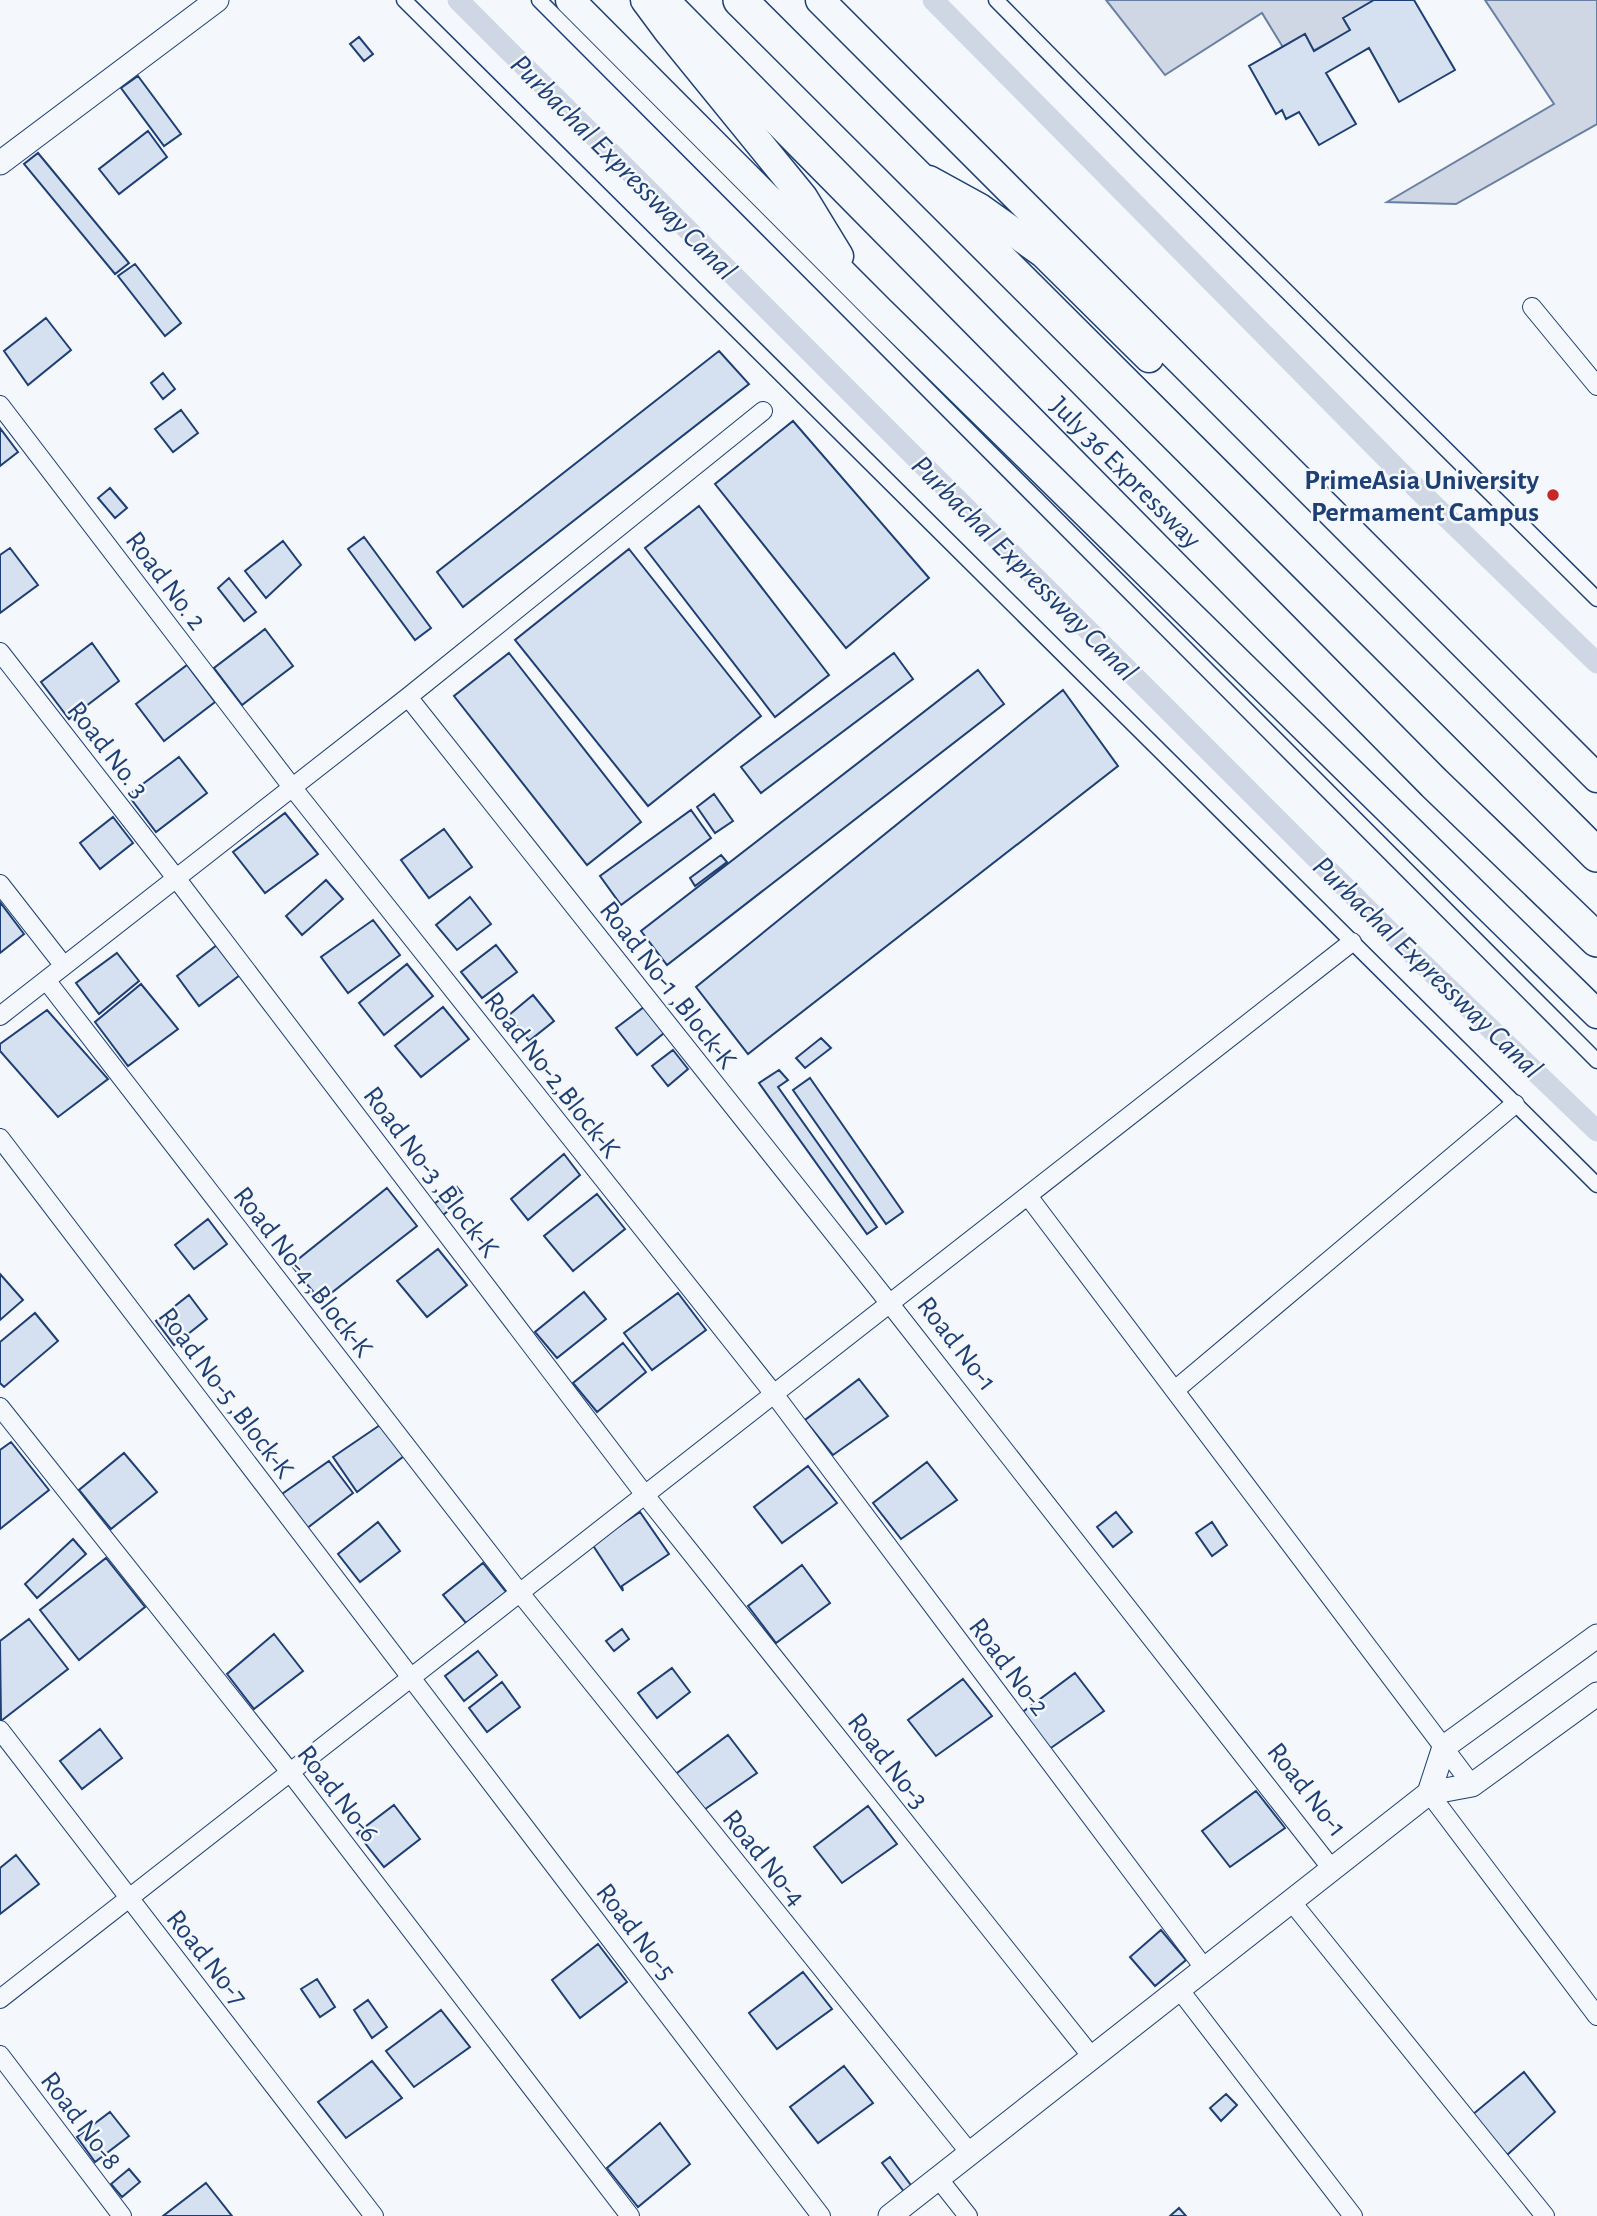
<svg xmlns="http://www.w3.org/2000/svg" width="1597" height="2216" viewBox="0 0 1597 2216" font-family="'Alegreya Sans',sans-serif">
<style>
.water{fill:#cfd7e4;stroke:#687fa3;stroke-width:2}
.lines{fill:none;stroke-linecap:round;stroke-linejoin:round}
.canal{stroke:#cfd7e4;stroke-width:21}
.building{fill:#d5e0f0;stroke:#1d3f73;stroke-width:2}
.pedestrian-casing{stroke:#1d3f73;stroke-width:17}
.minor-casing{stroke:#1d3f73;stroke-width:20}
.tertiary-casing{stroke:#1d3f73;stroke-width:25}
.primary-casing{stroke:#1d3f73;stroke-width:31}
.motorway-casing{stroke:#1d3f73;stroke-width:36}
.pedestrian{stroke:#f4f7fb;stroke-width:14}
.minor{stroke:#f4f7fb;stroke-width:18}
.tertiary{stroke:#f4f7fb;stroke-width:23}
.primary{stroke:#f4f7fb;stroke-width:28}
.motorway{stroke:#f4f7fb;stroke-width:33}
.poi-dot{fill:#c62828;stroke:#f4f7fb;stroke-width:2.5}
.labels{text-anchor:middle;stroke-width:5;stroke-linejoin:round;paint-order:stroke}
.street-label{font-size:28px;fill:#1d3f73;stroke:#f4f7fb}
.poi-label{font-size:28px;font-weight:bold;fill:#1d3f73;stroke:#f4f7fb;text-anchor:end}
.water-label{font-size:30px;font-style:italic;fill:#1d3f73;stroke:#f4f7fb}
</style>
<rect width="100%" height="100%" fill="#f4f7fb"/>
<path class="water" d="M 1106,0 L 1409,0 L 1292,62 L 1262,13 L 1165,75 Z
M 1485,0 L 1597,0 L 1597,124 L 1456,204 L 1387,202 L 1554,104 Z"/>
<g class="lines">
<path class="canal" d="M 458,0 L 1398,940 L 1597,1131
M 933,0 L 1409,481 L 1597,663"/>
</g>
<path class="building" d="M 1374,0 L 1414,0 L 1455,70 L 1399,102 L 1369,48 L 1326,73 L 1356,124 L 1319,145 L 1299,112 L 1286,119 L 1282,110 L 1276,114 L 1249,66 L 1305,34 L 1314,51 L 1350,30 L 1343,18 Z
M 359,37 L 373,54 L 364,61 L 350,44 Z
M 138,76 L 181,134 L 164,146 L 121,88 Z
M 148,131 L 167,157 L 119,194 L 99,169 Z
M 38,153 L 129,263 L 115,274 L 24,164 Z
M 135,264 L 181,323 L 165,336 L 118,276 Z
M 46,318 L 71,350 L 28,385 L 4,351 Z
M 719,351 L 749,384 L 463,607 L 437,572 Z
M 163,373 L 175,389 L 163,399 L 151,383 Z
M 181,410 L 198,433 L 173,452 L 155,429 Z
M 793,421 L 929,578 L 846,648 L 715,484 Z
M 793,421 L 929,578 L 846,648 L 715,484 Z
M 0,428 L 18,452 L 0,466 Z
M 110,488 L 127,508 L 115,518 L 98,498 Z
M 699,506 L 829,675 L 775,717 L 645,548 Z
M 699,506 L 829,675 L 775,717 L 645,548 Z
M 364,537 L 431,628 L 415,640 L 348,549 Z
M 283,541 L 301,565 L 266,598 L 245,571 Z
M 10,548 L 38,585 L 0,613 L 0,555 Z
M 629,549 L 761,716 L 648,806 L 515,640 Z
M 629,549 L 761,716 L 648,806 L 515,640 Z
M 229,578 L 256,612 L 244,621 L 218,588 Z
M 265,629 L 293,666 L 242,705 L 214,668 Z
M 92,643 L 119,681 L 69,719 L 41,682 Z
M 509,653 L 641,822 L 587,865 L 454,696 Z
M 509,653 L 641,822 L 587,865 L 454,696 Z
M 894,653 L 913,679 L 761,793 L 741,767 Z
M 894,653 L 913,679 L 761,793 L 741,767 Z
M 187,665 L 215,702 L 164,741 L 136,704 Z
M 978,670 L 1004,704 L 667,965 L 641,931 Z
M 1063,690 L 1118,766 L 748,1054 L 696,987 Z
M 1063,690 L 1118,766 L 748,1054 L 696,987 Z
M 179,757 L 207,793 L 156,832 L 128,795 Z
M 714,794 L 733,821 L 715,833 L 697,807 Z
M 691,810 L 711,838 L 621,905 L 600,876 Z
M 691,810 L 711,838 L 621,905 L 600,876 Z
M 285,813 L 318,854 L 265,893 L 233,852 Z
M 113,817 L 133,843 L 100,869 L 80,843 Z
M 444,829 L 472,867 L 429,898 L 401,860 Z
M 721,855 L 727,862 L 695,886 L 690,878 Z
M 326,880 L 343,899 L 302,935 L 286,916 Z
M 470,897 L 491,924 L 457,950 L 436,925 Z
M 0,902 L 24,934 L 0,953 Z
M 373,920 L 400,955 L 348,993 L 321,957 Z
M 217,945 L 240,975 L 199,1006 L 177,976 Z
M 496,945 L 517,972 L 482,998 L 461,972 Z
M 117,953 L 139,981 L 99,1014 L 76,983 Z
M 407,964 L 433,996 L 384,1035 L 359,1003 Z
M 141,984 L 178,1029 L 128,1066 L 95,1022 Z
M 533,995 L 554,1021 L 529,1041 L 509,1015 Z
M 443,1007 L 469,1039 L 421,1077 L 395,1046 Z
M 644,1007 L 664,1033 L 637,1055 L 616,1028 Z
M 47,1010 L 108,1079 L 58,1117 L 0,1051 L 0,1044 Z
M 821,1038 L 831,1048 L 805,1068 L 796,1058 Z
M 673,1050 L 688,1069 L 668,1086 L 652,1066 Z
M 779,1070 L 788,1080 L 778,1087 L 877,1227 L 867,1234 L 759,1083 Z
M 810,1078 L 903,1212 L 886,1224 L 793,1090 Z
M 564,1154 L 580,1175 L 528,1220 L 511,1199 Z
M 457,1187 L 465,1197 L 443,1215 L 434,1204 Z
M 387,1188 L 417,1226 L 321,1301 L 291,1265 Z
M 597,1194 L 625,1229 L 573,1271 L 544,1236 Z
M 208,1219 L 227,1244 L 194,1269 L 175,1245 Z
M 438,1249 L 467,1285 L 427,1317 L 397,1281 Z
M 0,1274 L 23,1300 L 0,1320 Z
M 584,1292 L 606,1319 L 557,1358 L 535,1332 Z
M 678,1293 L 706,1330 L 652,1370 L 624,1333 Z
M 189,1295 L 207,1319 L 174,1345 L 156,1321 Z
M 35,1313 L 58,1341 L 4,1387 L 0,1383 L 0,1342 Z
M 623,1343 L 646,1372 L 597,1412 L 573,1383 Z
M 859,1379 L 888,1416 L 833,1455 L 805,1420 Z
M 380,1425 L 404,1456 L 357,1492 L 333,1457 Z
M 11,1442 L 49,1490 L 0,1529 L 0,1450 Z
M 124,1453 L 157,1492 L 111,1529 L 79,1490 Z
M 329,1461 L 353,1493 L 306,1529 L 282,1494 Z
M 927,1462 L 957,1500 L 901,1539 L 873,1503 Z
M 808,1466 L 837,1503 L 782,1543 L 754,1507 Z
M 640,1512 L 669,1554 L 622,1586 L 623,1591 L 592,1544 Z
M 1116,1512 L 1132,1532 L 1113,1547 L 1097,1527 Z
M 378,1522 L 400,1551 L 360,1582 L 338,1554 Z
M 1212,1522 L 1227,1545 L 1212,1556 L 1196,1533 Z
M 73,1539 L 86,1554 L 37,1598 L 25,1584 Z
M 106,1558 L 145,1607 L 79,1660 L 40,1610 Z
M 483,1563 L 506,1592 L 466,1623 L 443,1595 Z
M 802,1565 L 830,1603 L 776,1643 L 748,1606 Z
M 29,1619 L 68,1669 L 1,1721 L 0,1641 Z
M 622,1629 L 629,1639 L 614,1651 L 606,1641 Z
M 274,1634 L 303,1671 L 254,1709 L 227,1674 Z
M 478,1651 L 497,1675 L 464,1701 L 445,1676 Z
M 672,1668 L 690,1692 L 657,1718 L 638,1693 Z
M 1075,1673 L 1104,1711 L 1048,1750 L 1020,1714 Z
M 963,1679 L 992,1716 L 936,1756 L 908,1720 Z
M 502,1682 L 520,1707 L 487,1732 L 469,1708 Z
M 100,1729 L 122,1758 L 82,1789 L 60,1761 Z
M 728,1735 L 757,1773 L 701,1812 L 673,1776 Z
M 1256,1791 L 1285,1828 L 1230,1867 L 1202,1831 Z
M 394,1805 L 420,1839 L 384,1867 L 357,1833 Z
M 868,1806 L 897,1844 L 842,1883 L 814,1847 Z
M 16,1855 L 39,1884 L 0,1914 L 0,1868 Z
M 1161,1930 L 1186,1960 L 1155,1986 L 1130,1957 Z
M 598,1944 L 627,1982 L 580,2018 L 552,1980 Z
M 803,1972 L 832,2009 L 777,2049 L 749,2013 Z
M 317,1979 L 335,2007 L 320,2017 L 301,1989 Z
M 368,2000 L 387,2027 L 372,2038 L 354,2010 Z
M 441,2010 L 470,2047 L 414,2087 L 386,2051 Z
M 372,2061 L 402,2098 L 346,2138 L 318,2102 Z
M 844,2066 L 873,2103 L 818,2143 L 790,2107 Z
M 1524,2072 L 1555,2112 L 1507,2155 L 1472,2115 Z
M 1226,2094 L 1237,2105 L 1221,2121 L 1210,2108 Z
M 110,2112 L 129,2136 L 95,2162 L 77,2137 Z
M 660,2123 L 690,2164 L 638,2207 L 607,2168 Z
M 890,2157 L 913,2188 L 905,2193 L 882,2163 Z
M 129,2169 L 140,2182 L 122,2197 L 111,2184 Z
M 206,2183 L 232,2216 L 163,2216 Z
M 1179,2208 L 1186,2216 L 1170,2216 Z"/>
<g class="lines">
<defs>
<path id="pedestrian" d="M 404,0 L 1597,1185
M 539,0 L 1597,1061
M 996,0 L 1141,147 L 1597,599"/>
<path id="minor" d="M 1532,307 L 1597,386
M 0,405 L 292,787 L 774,1394 L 1205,1969
M 0,652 L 176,878 L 645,1495 L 1092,2057
M 408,697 L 890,1304 L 1332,1869
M 0,884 L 64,966
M 46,980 L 520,1593 L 970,2153
M 0,1016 L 408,697 L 763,411
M 0,1138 L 821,2216
M 1028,1196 L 1472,1785
M 1175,1390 L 1515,1104
M 0,1407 L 290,1772 L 630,2216
M 0,1730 L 374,2216
M 1429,1793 L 1597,2016
M 1291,1901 L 1545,2216
M 1179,1989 L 1353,2216
M 0,1999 L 1352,942
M 0,2055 L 122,2216
M 938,2178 L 968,2216"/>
<path id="tertiary" d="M 0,163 L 217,0
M 1429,1793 L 1444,1747 L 1597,1636
M 890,2216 L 1429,1793 L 1472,1785 L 1597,1694"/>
<path id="primary" d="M 570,0 L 879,310 L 1597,1014
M 645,0 L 668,31 L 803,197 L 839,256
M 820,0 L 1597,778
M 929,180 L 980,208 L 1044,254 L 1149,358"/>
<g id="motorway">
<path id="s1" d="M 661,0 L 1434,783 L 1597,940"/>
<path d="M 740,0 L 1597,855"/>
</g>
</defs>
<use href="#pedestrian" class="pedestrian-casing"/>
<use href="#minor" class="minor-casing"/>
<use href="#tertiary" class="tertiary-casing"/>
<use href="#primary" class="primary-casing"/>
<use href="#motorway" class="motorway-casing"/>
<use href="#pedestrian" class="pedestrian"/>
<use href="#minor" class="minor"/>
<use href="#tertiary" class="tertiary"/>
<use href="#primary" class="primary"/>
<use href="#motorway" class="motorway"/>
</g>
<circle class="poi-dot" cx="1553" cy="495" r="7"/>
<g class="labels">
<g class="street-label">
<text dy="10" stroke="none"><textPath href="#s1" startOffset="663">July 36 Expressway</textPath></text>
<text transform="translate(167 580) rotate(53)" y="10">Road No. 2</text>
<text transform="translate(109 749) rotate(52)" y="10">Road No. 3</text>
<text transform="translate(669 984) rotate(52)" y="10">Road No-1 ,Block-K</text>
<text transform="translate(553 1074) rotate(52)" y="10">Road No-2,Block-K</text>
<text transform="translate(432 1171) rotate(53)" y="10">Road No-3 ,Block-K</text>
<text transform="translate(304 1271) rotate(52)" y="10">Road No-4 ,Block-K</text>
<text transform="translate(958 1343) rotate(52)" y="10">Road No-1</text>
<text transform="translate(227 1392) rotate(53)" y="10">Road No-5 ,Block-K</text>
<text transform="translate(1010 1666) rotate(53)" y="10">Road No-2</text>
<text transform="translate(889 1760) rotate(52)" y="10">Road No-3</text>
<text transform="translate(1308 1789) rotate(52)" y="10">Road No-1</text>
<text transform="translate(339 1793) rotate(52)" y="10">Road No-6</text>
<text transform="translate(765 1857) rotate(51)" y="10">Road No-4</text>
<text transform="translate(637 1931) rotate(53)" y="10">Road No-5</text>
<text transform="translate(208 1957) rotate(52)" y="10">Road No-7</text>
<text transform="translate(82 2120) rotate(53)" y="10">Road No-8</text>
</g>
<g class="poi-label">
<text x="1539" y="489">PrimeAsia University<tspan x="1539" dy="32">Permament Campus</tspan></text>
</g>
<g class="water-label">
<text transform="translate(624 167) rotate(45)" y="10">Purbachal Expressway Canal</text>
<text transform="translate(1025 568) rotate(45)" y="10">Purbachal Expressway Canal</text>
<text transform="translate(1428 967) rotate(44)" y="10">Purbachal Expressway Canal</text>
</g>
</g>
</svg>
